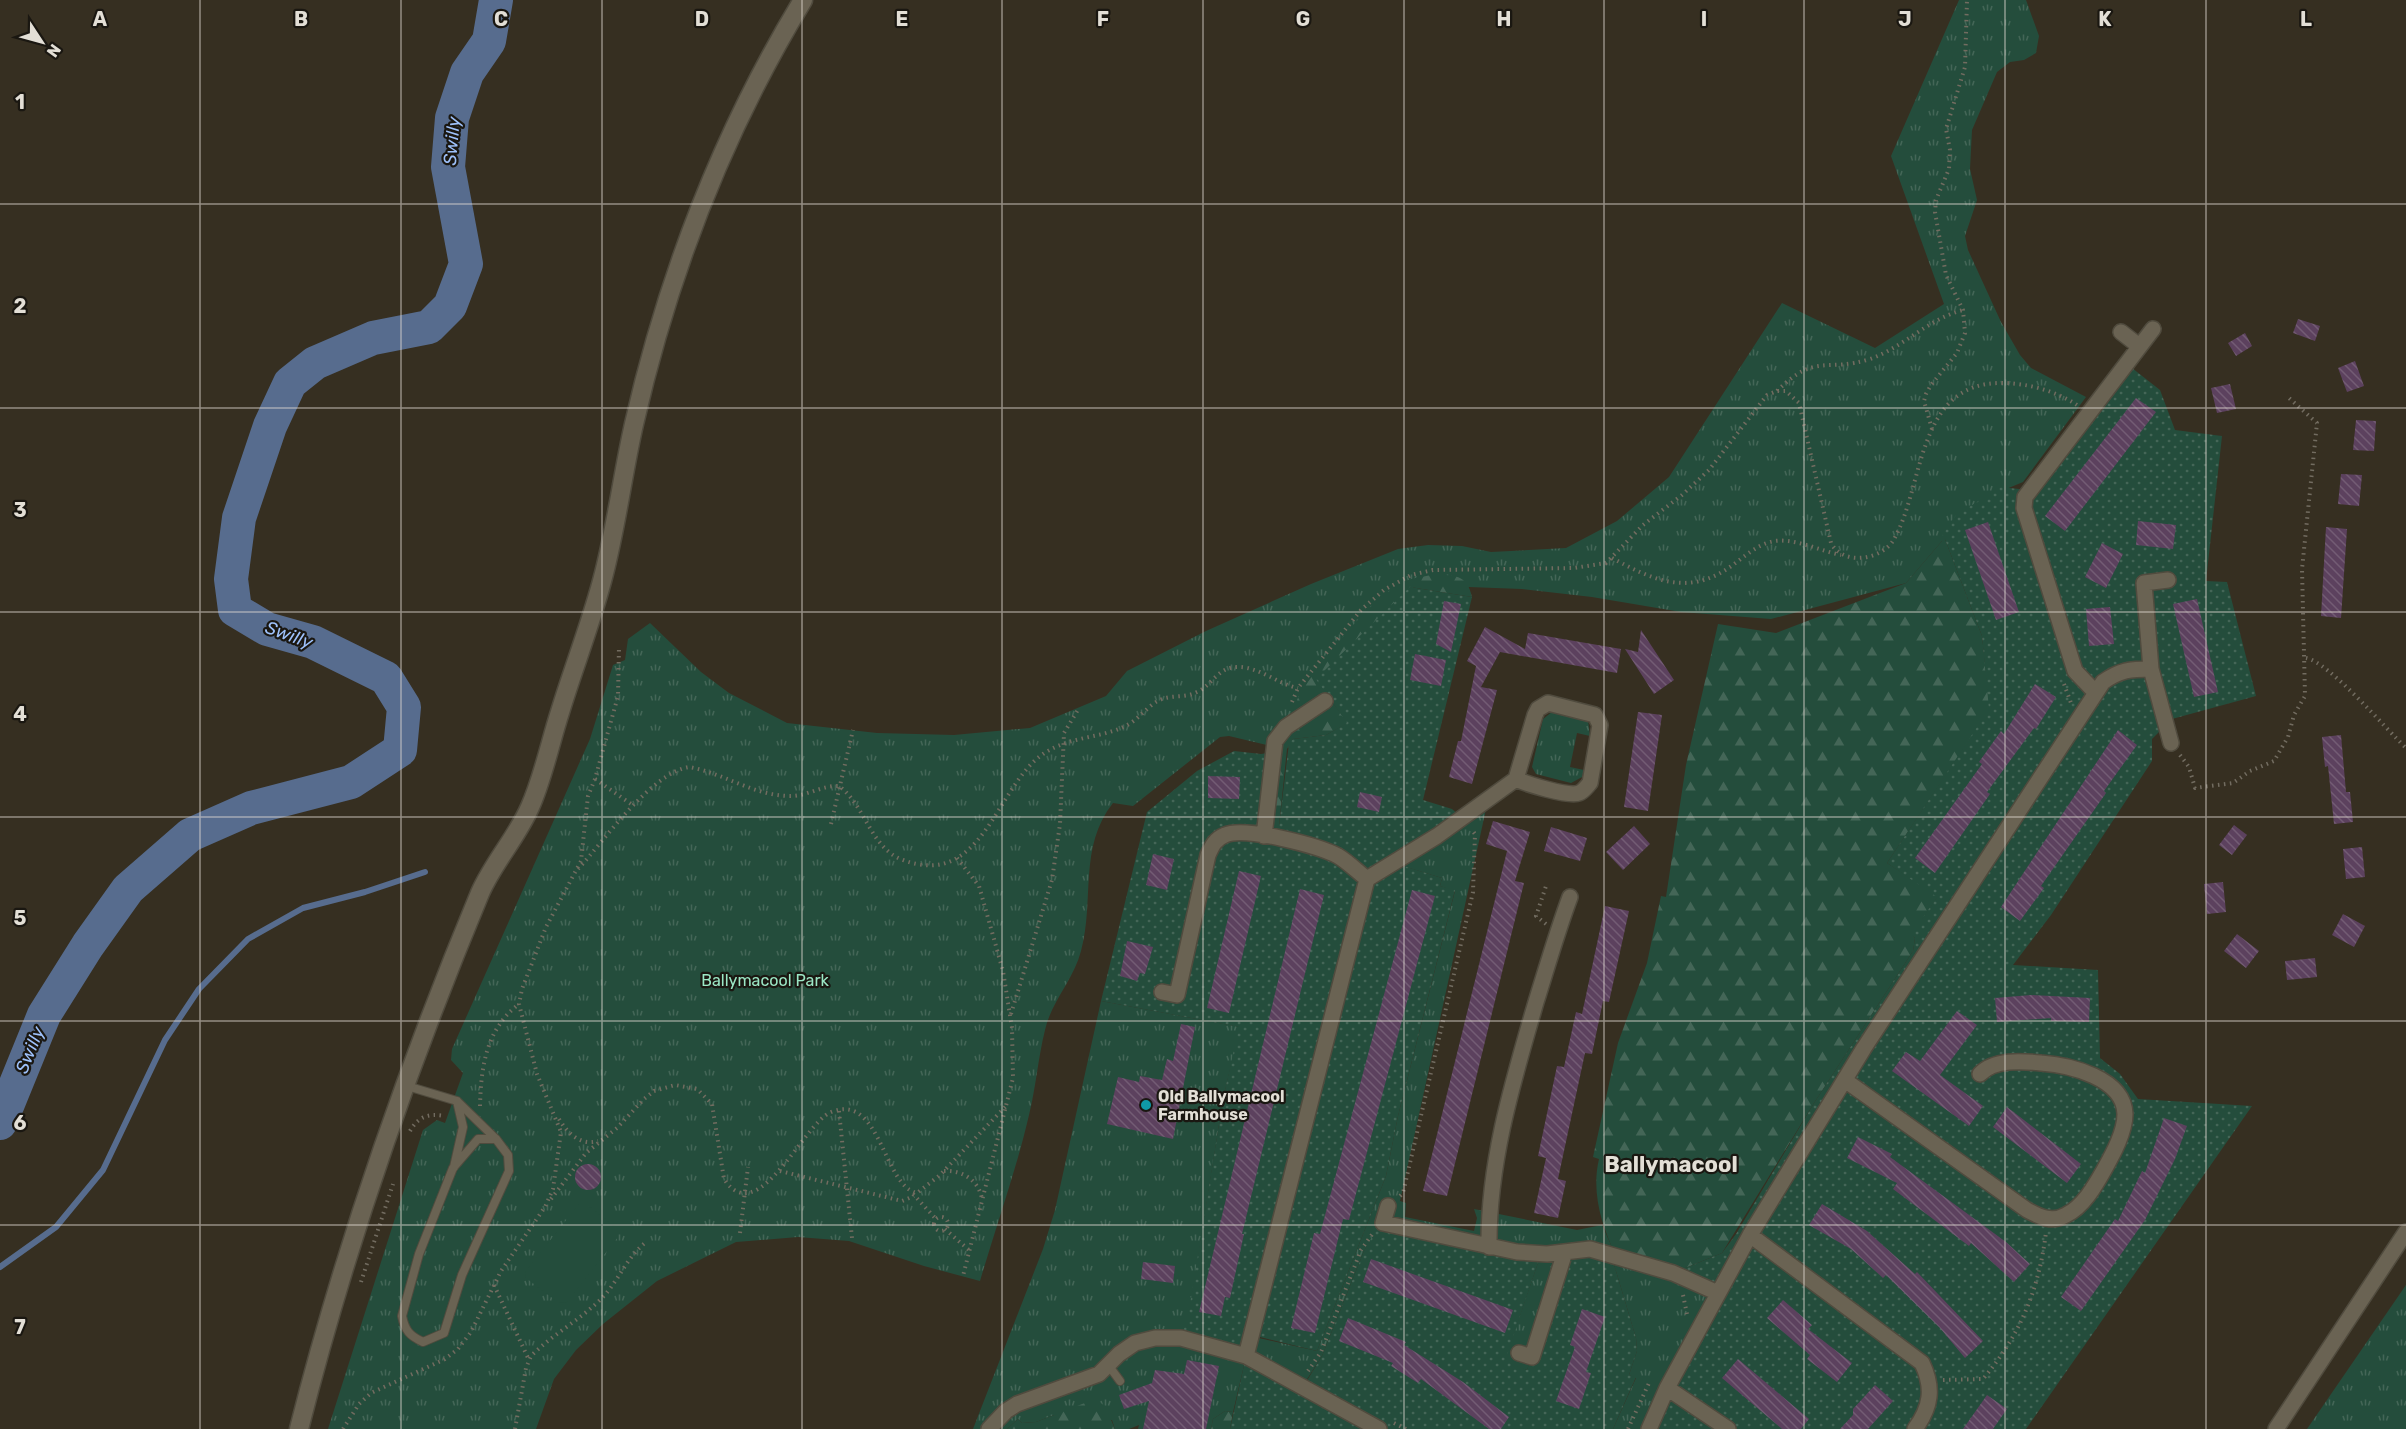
<svg xmlns="http://www.w3.org/2000/svg" width="2406" height="1429" viewBox="0 0 2406 1429" font-family="Rubik,sans-serif">
<style>
.grass{fill:url(#grass-tufts)}
.forest{fill:url(#forest-firs)}
.garden{fill:url(#garden-dots)}
.pitch{fill:#244d3c}
.lines{fill:none;stroke-linecap:round;stroke-linejoin:round}
.stream{stroke:#576c8e;stroke-width:6}
.river{stroke:#576c8e;stroke-width:34}
.building{fill:url(#building-back-hatch)}
.lane-casing{stroke:#504b3e;stroke-width:10}
.street-casing{stroke:#504b3e;stroke-width:18}
.secondary-casing{stroke:#504b3e;stroke-width:21}
.path{stroke:#726c60;stroke-width:4;stroke-dasharray:1.5 4.5;stroke-linecap:butt}
.lane{stroke:#6a6353;stroke-width:8}
.street{stroke:#6a6353;stroke-width:15}
.secondary{stroke:#6a6353;stroke-width:18}
.grid{fill:none;stroke:#e3dfd6;stroke-width:1.5;stroke-opacity:0.55}
.culture-dot{fill:#0f9aa8;stroke:#1a1711;stroke-width:2}
.labels{text-anchor:middle;stroke-width:4.5;stroke-linejoin:round;paint-order:stroke}
.park-label{font-size:16px;fill:#9be7c5;stroke:#1a1711}
.poi-label{font-size:16px;font-weight:bold;fill:#e3dfd6;stroke:#1a1711;text-anchor:start}
.water-label{font-size:18px;font-style:italic;fill:#9ec1fa;stroke:#1a1711}
.district-label{font-size:22px;font-weight:bold;fill:#e3dfd6;stroke:#1a1711}
.grid-label{font-size:20px;text-anchor:middle;font-weight:bold;fill:#e3dfd6;stroke:#1a1711;stroke-width:4.5;stroke-linejoin:round;paint-order:stroke}
</style>
<defs>
<pattern id="grass-tufts" width="24" height="20" patternUnits="userSpaceOnUse" patternTransform="scale(1.5)"><rect width="24" height="20" fill="#244d3c"/><path d="M3 7l-1-3M5 7V3M7 7l1-3M15 17l-1-3M17 17v-4M19 17l1-3" fill="none" stroke="#446657"/></pattern>
<pattern id="forest-firs" width="22" height="20" patternUnits="userSpaceOnUse" patternTransform="scale(1.5)"><rect width="22" height="20" fill="#244d3c"/><path d="M5 1l3.5 6h-7zM16 11l3.5 6h-7z" fill="#446657"/></pattern>
<pattern id="garden-dots" width="8" height="8" patternUnits="userSpaceOnUse" patternTransform="scale(1.5)"><rect width="8" height="8" fill="#244d3c"/><path d="M2 2h.1M6 6h.1" fill="none" stroke="#446657" stroke-width="1.8" stroke-linecap="round"/></pattern>
<pattern id="building-back-hatch" width="6" height="6" patternUnits="userSpaceOnUse" patternTransform="scale(1.5)"><rect width="6" height="6" fill="#5c415e"/><path d="M-1 5l2 2M0 0l6 6M5-1l2 2" fill="none" stroke="#735c74"/></pattern>
</defs>
<rect width="100%" height="100%" fill="#362f21"/>
<path class="grass" d="M 1959,0 L 2026,0 L 2039,36 L 2036,53 L 2024,60 L 2010,62 L 1997,72 L 1972,130 L 1970,169 L 1977,200 L 1965,236 L 1968,250 L 2001,322 L 2020,355 L 2031,368 L 2086,397 L 2023,482 L 1999,492 L 1942,541 L 1906,583 L 1771,619 L 1681,612 L 1592,597 L 1522,589 L 1416,585 L 1319,679 L 1329,692 L 1271,746 L 1229,736 L 1220,737 L 1133,806 L 1113,803 C 1078,847 1095,900 1081,951 C 1074,979 1051,1002 1045,1030 C 1038,1058 1036,1087 1029,1115 C 1016,1171 996,1226 980,1281 L 924,1266 L 849,1241 L 798,1237 L 736,1242 L 657,1281 L 603,1324 L 576,1350 L 554,1379 L 536,1429 L 328,1429 L 423,1130 L 437,1120 L 445,1123 L 463,1073 L 451,1060 L 452,1049 L 590,739 L 613,665 L 625,660 L 628,639 L 650,623 L 701,672 L 729,693 L 787,723 L 877,733 L 954,735 L 1030,728 L 1106,696 L 1127,671 L 1206,631 L 1311,584 L 1398,549 L 1428,545 L 1462,546 L 1491,552 L 1566,548 L 1617,521 L 1669,477 L 1782,303 L 1875,348 L 1944,304 L 1891,156 Z
M 1552,712 L 1588,720 L 1590,736 L 1577,733 L 1570,767 L 1584,770 L 1582,777 L 1571,783 L 1536,774 L 1532,767 L 1543,719 Z
M 1488,800 L 1400,1201 L 1406,1203 L 1405,1217 L 1474,1231 L 1477,1218 L 1474,1209 L 1577,1230 L 1602,1225 L 1616,1256 L 1718,1293 L 1649,1429 L 1613,1429 L 1636,1378 L 1629,1375 L 1637,1351 L 1636,1338 L 1613,1261 L 1532,1357 L 1527,1370 L 1504,1362 L 1541,1254 L 1374,1237 L 1364,1251 L 1322,1356 L 1302,1387 L 1246,1357 L 1233,1412 L 1225,1411 L 1213,1419 L 1211,1429 L 1138,1429 L 1139,1425 L 1129,1429 L 1115,1429 L 1112,1420 L 1054,1415 L 1036,1422 L 1022,1423 L 1018,1419 L 1007,1429 L 973,1429 L 1043,1249 L 1055,1210 L 1101,1001 L 1240,1027 L 1223,1099 L 1188,1322 L 1317,1351 L 1386,1176 L 1398,1116 L 1455,891 L 1440,886 L 1442,878 L 1393,863 Z
M 2406,1285 L 2406,1429 L 2307,1429 Z"/>
<path class="forest" d="M 1943,534 L 1982,636 L 1990,709 L 1887,863 L 1938,896 L 1912,935 L 1915,938 L 1913,951 L 1814,1103 L 1722,1253 L 1673,1273 L 1616,1256 C 1602,1226 1591,1193 1599,1159 L 1593,1157 L 1618,1043 L 1647,963 L 1661,896 L 1666,897 L 1686,765 L 1718,624 L 1776,633 L 1906,583 L 1942,541 Z
M 1431,575 C 1452,575 1467,573 1472,597 L 1410,587 L 1316,679 L 1327,694 L 1302,710 L 1297,700 L 1301,691 C 1329,655 1364,603 1404,582 C 1411,578 1422,577 1431,575 Z
M 1333,703 L 1348,723 L 1326,735 L 1293,739 L 1287,749 L 1279,826 L 1273,826 L 1279,758 L 1284,738 Z
M 1095,1399 L 1105,1406 L 1115,1429 L 1007,1429 L 1018,1419 L 1022,1423 L 1036,1422 Z
M 1225,1411 L 1233,1412 L 1230,1429 L 1211,1429 L 1213,1419 Z"/>
<path class="garden" d="M 2132,368 L 2160,390 L 2175,430 L 2222,436 L 2206,581 L 2227,582 L 2256,696 L 2172,719 L 2152,739 L 2152,761 L 2051,915 L 2013,965 L 2098,970 L 2100,1058 L 2120,1074 L 2138,1099 L 2252,1106 L 2026,1429 L 1649,1429 L 1718,1293 L 1673,1273 L 1722,1253 L 1736,1234 L 1814,1103 L 1913,951 L 1915,938 L 1911,935 L 1937,897 L 1887,863 L 1989,709 L 1982,636 L 1943,534 L 1956,515 L 2001,487 L 2028,490 Z
M 1410,587 L 1472,597 L 1423,800 L 1452,809 L 1462,818 L 1394,863 L 1442,878 L 1440,886 L 1455,890 L 1398,1116 L 1386,1176 L 1317,1351 L 1252,1335 L 1247,1356 L 1303,1387 L 1322,1356 L 1364,1251 L 1380,1223 L 1541,1254 L 1505,1361 L 1527,1370 L 1565,1252 L 1590,1249 L 1613,1261 L 1636,1338 L 1637,1351 L 1629,1375 L 1636,1377 L 1613,1429 L 1230,1429 L 1246,1356 L 1181,1338 L 1188,1317 L 1223,1099 L 1239,1027 L 1101,1001 L 1147,812 L 1197,771 L 1234,751 L 1261,754 L 1274,752 L 1266,825 L 1279,826 L 1289,743 L 1293,739 L 1326,735 L 1347,723 L 1316,679 Z"/>
<path class="pitch" d="M 579,1204 L 586,1204 L 618,1229 L 618,1237 L 567,1302 L 559,1303 L 526,1278 L 525,1272 Z"/>
<g class="lines">
<path class="stream" d="M 0,1267 L 56,1227 L 103,1170 L 165,1040 L 199,989 L 248,939 L 303,908 L 365,892 L 425,872"/>
<path class="river" d="M 0,1123 L 44,1015 L 88,945 L 128,889 L 190,835 L 251,808 L 351,782 L 400,750 L 404,707 L 386,678 L 313,642 L 267,629 L 235,610 L 231,579 L 239,518 L 270,426 L 290,383 L 315,363 L 373,338 L 429,327 L 450,306 L 466,264 L 448,167 L 452,118 L 467,73 L 489,41 L 496,0"/>
</g>
<path class="building" d="M 2298,319 L 2320,326 L 2315,341 L 2293,333 Z
M 2245,333 L 2252,346 L 2236,356 L 2228,343 Z
M 2355,361 L 2364,386 L 2347,392 L 2338,368 Z
M 2230,384 L 2236,409 L 2217,413 L 2211,388 Z
M 2136,398 L 2156,412 L 2065,531 L 2045,516 Z
M 2356,420 L 2376,421 L 2374,451 L 2353,450 Z
M 2341,474 L 2362,475 L 2359,506 L 2338,504 Z
M 2138,521 L 2176,525 L 2173,549 L 2136,545 Z
M 1988,522 L 2019,612 L 1996,620 L 1965,530 Z
M 2326,527 L 2347,529 L 2341,618 L 2321,616 Z
M 2102,543 L 2123,554 L 2106,588 L 2085,577 Z
M 2197,599 L 2218,692 L 2194,697 L 2173,604 Z
M 1444,601 L 1461,604 L 1451,652 L 1436,644 Z
M 2110,607 L 2114,644 L 2089,646 L 2086,609 Z
M 1485,627 L 1525,649 L 1528,633 L 1621,649 L 1617,673 L 1500,652 L 1481,687 L 1497,690 L 1472,784 L 1449,777 L 1458,741 L 1461,741 L 1476,666 L 1467,661 Z
M 1641,630 L 1674,680 L 1654,694 L 1625,649 L 1638,652 Z
M 1415,654 L 1446,660 L 1441,686 L 1410,680 Z
M 2035,684 L 2056,697 L 2036,729 L 2034,728 L 1987,792 L 1990,794 L 1935,873 L 1915,858 L 1982,764 L 1979,762 L 2001,731 L 2004,734 Z
M 1638,712 L 1662,715 L 1648,811 L 1624,807 Z
M 2118,730 L 2137,745 L 2104,791 L 2106,793 L 2041,886 L 2044,888 L 2020,921 L 2001,907 Z
M 2341,735 L 2346,792 L 2350,792 L 2353,822 L 2334,824 L 2328,766 L 2325,767 L 2322,737 Z
M 1208,776 L 1240,777 L 1239,799 L 1208,798 Z
M 1360,792 L 1382,797 L 1379,812 L 1357,807 Z
M 1493,821 L 1530,832 L 1515,881 L 1524,883 L 1447,1196 L 1423,1191 L 1507,851 L 1486,844 Z
M 2234,825 L 2247,835 L 2232,855 L 2219,845 Z
M 1634,826 L 1650,844 L 1623,870 L 1606,852 Z
M 1551,827 L 1587,838 L 1580,861 L 1544,851 Z
M 2362,847 L 2365,877 L 2346,879 L 2343,849 Z
M 1153,854 L 1174,859 L 1167,890 L 1146,885 Z
M 1239,871 L 1261,876 L 1229,1013 L 1207,1008 Z
M 2223,882 L 2226,912 L 2207,914 L 2204,884 Z
M 1300,889 L 1324,895 L 1242,1234 L 1244,1234 L 1230,1298 L 1225,1297 L 1221,1316 L 1199,1312 Z
M 1412,890 L 1435,896 L 1349,1220 L 1343,1219 L 1315,1333 L 1291,1328 L 1314,1233 L 1320,1234 Z
M 1605,906 L 1629,911 L 1609,1002 L 1603,1001 L 1592,1054 L 1585,1053 L 1558,1179 L 1566,1181 L 1558,1218 L 1534,1213 L 1546,1158 L 1538,1156 L 1557,1066 L 1564,1067 L 1576,1012 L 1582,1014 Z
M 2343,914 L 2365,926 L 2354,947 L 2332,935 Z
M 2237,934 L 2259,951 L 2246,968 L 2224,951 Z
M 1127,941 L 1153,947 L 1145,974 L 1140,973 L 1137,981 L 1120,976 Z
M 2315,958 L 2317,977 L 2287,980 L 2285,961 Z
M 2031,995 L 2090,998 L 2089,1022 L 2051,1021 L 2051,1018 L 1997,1022 L 1995,998 Z
M 1957,1011 L 1977,1025 L 1940,1075 L 1983,1106 L 1969,1126 L 1892,1071 L 1906,1052 L 1920,1061 Z
M 1181,1024 L 1195,1027 L 1173,1139 L 1107,1124 L 1118,1077 L 1139,1082 L 1140,1076 L 1162,1080 L 1167,1059 L 1173,1061 Z
M 2007,1107 L 2081,1164 L 2067,1183 L 1993,1127 Z
M 2164,1118 L 2187,1126 L 2175,1159 L 2145,1220 L 2081,1311 L 2061,1297 L 2115,1219 L 2118,1221 L 2142,1171 L 2145,1173 Z
M 1858,1137 L 1892,1154 L 1890,1157 L 2006,1242 L 2030,1264 L 2014,1282 L 1971,1243 L 1969,1246 L 1893,1189 L 1897,1183 L 1847,1158 Z
M575 1177a13 13 0 1 1 26 0a13 13 0 1 1-26 0Z
M 1822,1204 L 1867,1231 L 1915,1274 L 1917,1272 L 1983,1341 L 1965,1358 L 1940,1328 L 1886,1275 L 1883,1278 L 1851,1249 L 1809,1225 Z
M 1371,1259 L 1513,1310 L 1505,1333 L 1363,1282 Z
M 1143,1262 L 1175,1266 L 1173,1283 L 1141,1279 Z
M 1783,1300 L 1812,1325 L 1808,1329 L 1852,1363 L 1837,1382 L 1807,1359 L 1810,1355 L 1767,1318 Z
M 1582,1309 L 1605,1317 L 1586,1372 L 1591,1373 L 1579,1409 L 1556,1401 L 1575,1347 L 1570,1345 Z
M 1348,1318 L 1406,1342 L 1404,1345 L 1463,1382 L 1509,1417 L 1501,1429 L 1489,1429 L 1421,1379 L 1418,1383 L 1391,1366 L 1393,1363 L 1339,1341 Z
M 1738,1359 L 1809,1419 L 1801,1429 L 1782,1429 L 1722,1378 Z
M 1187,1360 L 1219,1366 L 1206,1429 L 1143,1429 L 1149,1401 L 1124,1409 L 1119,1395 L 1152,1383 L 1155,1370 L 1184,1374 Z
M 1875,1385 L 1893,1401 L 1868,1429 L 1840,1429 L 1853,1415 L 1853,1409 Z
M 1987,1395 L 2007,1409 L 1993,1429 L 1963,1429 Z"/>
<g class="lines">
<defs>
<path id="lane" d="M 407,1086 L 457,1101 L 496,1139 L 508,1155 L 509,1171 L 462,1275 L 444,1333 L 423,1342 C 410,1336 405,1331 402,1316 L 419,1254 L 453,1168 L 478,1139 L 496,1139
M 454,1167 L 463,1127 L 457,1101
M 1109,1366 L 1120,1381"/>
<path id="street" d="M 2121,332 L 2139,346
M 2151,669 L 2144,583 L 2168,580
M 2095,692 L 2075,671 L 2024,508 L 2025,497 L 2153,329
M 1264,836 L 1275,741 L 1286,727 L 1325,701
M 1367,879 L 1246,1356 L 1379,1429
M 1162,992 L 1177,995 L 1208,855 C 1212,846 1215,839 1225,835 C 1245,826 1319,846 1338,856 C 1348,862 1358,872 1367,879 L 1437,836 L 1516,779 L 1535,715 L 1538,709 L 1548,703 L 1595,715 L 1600,725 L 1590,783 C 1587,786 1584,791 1579,793 C 1569,797 1526,784 1516,779
M 1846,1081 L 2027,1210 C 2040,1217 2052,1223 2066,1215 C 2083,1207 2095,1186 2104,1170 C 2113,1154 2125,1132 2125,1114 C 2124,1078 2070,1065 2041,1063 C 2022,1061 1994,1059 1980,1074
M 1388,1206 L 1383,1223 L 1517,1252 L 1547,1254 L 1590,1249 L 1673,1273 L 1718,1293
M 1750,1235 L 1922,1363 C 1934,1388 1931,1407 1915,1429
M 1489,1247 C 1488,1163 1513,1081 1536,1002 C 1547,967 1557,932 1570,897
M 1519,1353 L 1532,1357 L 1565,1252
M 1667,1388 L 1728,1429
M 989,1429 L 1006,1411 L 1017,1404 L 1099,1374 L 1119,1354 L 1135,1343 L 1155,1338 L 1181,1338 L 1246,1356
M 1649,1429 L 1667,1388 L 1750,1235 L 1864,1048 L 2103,682 C 2120,670 2130,669 2151,669 L 2171,743
M 2276,1429 L 2406,1232"/>
<path id="secondary" d="M 299,1429 C 345,1247 408,1066 480,893 C 493,863 517,837 530,807 C 543,778 550,743 560,712 C 573,669 590,626 602,581 C 616,530 622,477 634,424 C 668,275 724,130 803,0"/>
</defs>
<use href="#lane" class="lane-casing"/>
<use href="#street" class="street-casing"/>
<use href="#secondary" class="secondary-casing"/>
<path class="path" d="M 1777,391 C 1816,352 1826,373 1870,359 C 1904,347 1928,319 1963,310
M 1932,429 L 1924,401 L 1926,394 L 1931,385 L 1957,353 L 1965,333 L 1963,310 L 1946,275 L 1935,212 L 1936,200 L 1949,169 L 1950,150 L 1946,129 L 1965,67 L 1967,0
M 1612,558 C 1651,579 1686,596 1727,569 C 1741,560 1753,547 1770,542 C 1791,536 1820,551 1841,555
M 2306,658 C 2329,662 2386,729 2406,748
M 2064,684 L 2071,703
M 1292,702 L 1298,688 L 1361,610 L 1384,590 L 1411,575 L 1433,570 L 1574,568 L 1606,563 L 1643,525 L 1682,495 L 1709,470 L 1767,395 L 1777,391 L 1786,391 L 1799,403 L 1831,543 C 1843,566 1880,560 1893,541 C 1925,487 1915,382 2002,383 C 2027,383 2056,391 2077,405
M 2180,755 L 2189,767 L 2195,788 L 2233,783 L 2250,771 L 2274,761 L 2288,737 L 2294,715 L 2305,696 L 2302,569 L 2317,423 L 2289,398
M 595,779 L 634,806
M 831,824 L 853,730
M 957,858 L 979,886 L 1003,971 L 1012,1028 L 1013,1078 L 963,1276
M 578,869 C 604,841 651,773 689,767 C 723,773 753,795 788,796 C 806,797 822,785 839,786 C 866,806 870,848 903,860 C 983,890 996,786 1043,754 C 1071,735 1103,739 1129,724 C 1141,717 1149,704 1162,699 C 1173,695 1186,698 1197,692 C 1209,687 1217,671 1230,668 C 1254,662 1276,684 1298,688
M 1546,924 L 1536,916 L 1547,883
M 1011,1014 L 1052,880 L 1060,824 L 1064,733 L 1079,708
M 480,1106 C 481,1067 486,1029 519,1004
M 839,1111 L 852,1238
M 559,1119 C 568,1134 581,1146 598,1141
M 410,1131 C 418,1117 428,1113 444,1116
M 780,1171 L 902,1201 L 914,1196
M 944,1171 C 963,1170 979,1181 982,1199
M 913,1194 L 936,1219
M 1400,1196 L 1403,1193 L 1473,892 L 1475,834 L 1472,830
M 551,1199 L 586,1153 L 617,1128 L 644,1099 L 654,1091 L 675,1085 L 697,1089 L 712,1104 L 724,1179 C 758,1231 803,1124 831,1112 C 881,1092 883,1186 917,1193 L 940,1175 L 1007,1105
M934 1224a7 7 0 1 1 14 0a7 7 0 1 1-14 0Z
M 945,1229 L 970,1251
M 740,1233 L 748,1167
M 361,1282 L 393,1184
M 494,1285 L 529,1360
M 1683,1295 L 1687,1314
M 1308,1371 L 1321,1352 L 1361,1250 L 1373,1233
M 1943,1380 L 1983,1379 C 2020,1335 2039,1290 2046,1232
M 1394,1423 L 1406,1429
M 343,1429 L 359,1404 L 371,1393 L 445,1359 L 458,1349 L 471,1332 L 501,1271 L 545,1207 L 553,1189 L 561,1132 L 537,1074 L 519,1004 L 522,989 L 546,927 L 581,861 L 588,796 L 595,779 L 618,696 L 619,647
M 515,1429 L 526,1368 L 531,1356 C 553,1334 580,1320 601,1299 C 619,1281 626,1258 645,1243
M 1628,1429 L 1649,1383"/>
<use href="#lane" class="lane"/>
<use href="#street" class="street"/>
<use href="#secondary" class="secondary"/>
</g>
<path class="grid" d="M 200,0 L 200,1429M 401,0 L 401,1429M 602,0 L 602,1429M 802,0 L 802,1429M 1002,0 L 1002,1429M 1203,0 L 1203,1429M 1404,0 L 1404,1429M 1604,0 L 1604,1429M 1804,0 L 1804,1429M 2005,0 L 2005,1429M 2206,0 L 2206,1429M 0,204 L 2406,204M 0,408 L 2406,408M 0,612 L 2406,612M 0,817 L 2406,817M 0,1021 L 2406,1021M 0,1225 L 2406,1225"/>
<circle class="culture-dot" cx="1146" cy="1105" r="6"/>
<g class="labels">
<g class="park-label">
<text x="765" y="986">Ballymacool Park</text>
</g>
<g class="poi-label">
<text x="1158" y="1102">Old Ballymacool<tspan x="1158" dy="18">Farmhouse</tspan></text>
</g>
<g class="water-label">
<text transform="translate(452 141) rotate(-85)" y="6">Swilly</text>
<text transform="translate(289 635) rotate(20)" y="6">Swilly</text>
<text transform="translate(30 1050) rotate(-68)" y="6">Swilly</text>
</g>
<g class="district-label">
<text x="1671" y="1172">Ballymacool</text>
</g>
</g>
<g class="grid-label">
<text x="100" y="26">A</text>
<text x="301" y="26">B</text>
<text x="501" y="26">C</text>
<text x="702" y="26">D</text>
<text x="902" y="26">E</text>
<text x="1103" y="26">F</text>
<text x="1303" y="26">G</text>
<text x="1504" y="26">H</text>
<text x="1704" y="26">I</text>
<text x="1905" y="26">J</text>
<text x="2105" y="26">K</text>
<text x="2306" y="26">L</text>
<text x="20" y="109">1</text>
<text x="20" y="313">2</text>
<text x="20" y="517">3</text>
<text x="20" y="721">4</text>
<text x="20" y="925">5</text>
<text x="20" y="1130">6</text>
<text x="20" y="1334">7</text>
</g>
<g transform="translate(42 42) rotate(126)" stroke="#1a1711" stroke-width="4.5" paint-order="stroke">
<path d="M0-4.5L10 22L0 15L-10 22Z" fill="#e3dfd6"/>
<text y="-9" font-size="16" font-weight="bold" text-anchor="middle" fill="#e3dfd6">N</text>
</g>
</svg>
